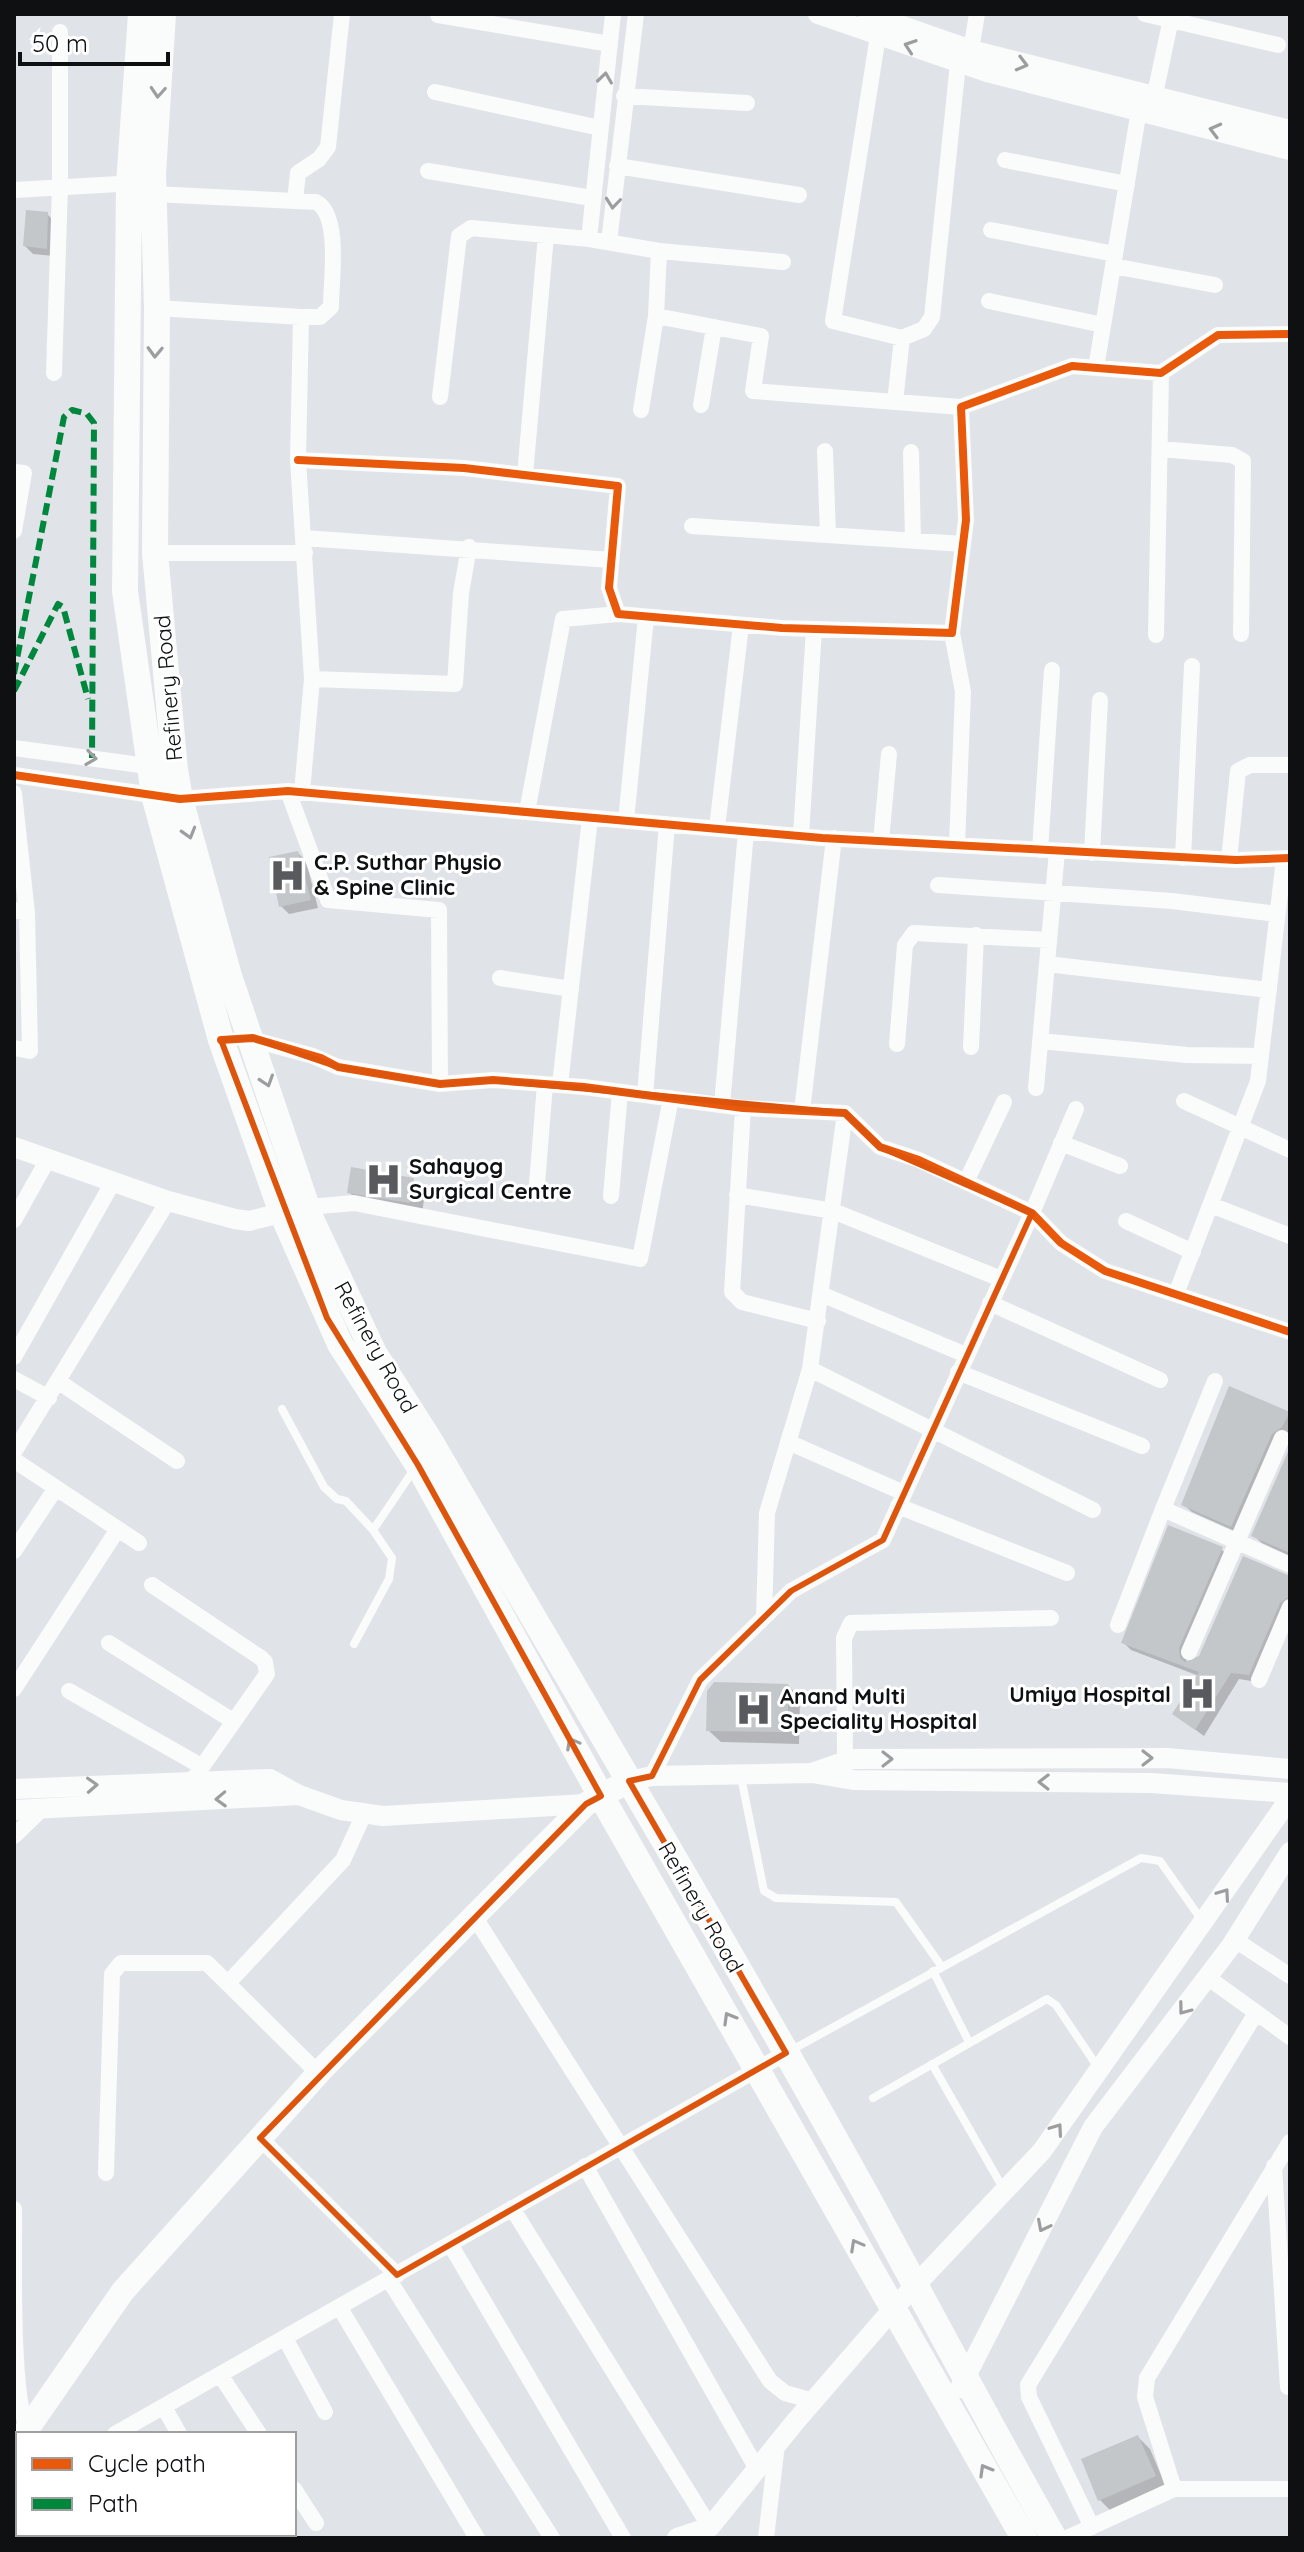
<svg xmlns="http://www.w3.org/2000/svg" width="1304" height="2552" viewBox="0 0 1304 2552" font-family="Quicksand,sans-serif">
<style>
.shadow{fill:#0003}
.building{fill:#c4c7ca}
.lines{fill:none;stroke-linecap:round;stroke-linejoin:round}
.service{stroke:#fafbfb;stroke-width:8}
.minor{stroke:#fafbfb;stroke-width:16}
.tertiary{stroke:#fafbfb;stroke-width:20}
.secondary{stroke:#fafbfb;stroke-width:24}
.primary{stroke:#fafbfb;stroke-width:26}
.quiet{stroke:#00873e;stroke-width:6;stroke-dasharray:12 6;stroke-linecap:butt}
.cycleway-casing{stroke:#fff;stroke-width:13}
.cycleway{stroke:#e8590c;stroke-width:8}
.oneway{stroke:#9c9d9e}
.marked{fill:none;stroke:#dd550c;stroke-width:6;stroke-linejoin:round}
.labels{text-anchor:middle;stroke-width:6;stroke-linejoin:round;paint-order:stroke}
.street-label{font-size:22px;fill:#0e1012;stroke:#fff}
.poi-label{font-size:22px;font-weight:bold;fill:#0e1012;stroke:#fff;text-anchor:start}
</style>
<rect width="100%" height="100%" fill="#e0e3e7"/>
<path class="shadow" d="M 47,214 L 55,222 L 54,256 L 33,254 L 25,246 Z
M 298,853 L 306,861 L 318,908 L 289,914 L 281,906 Z
M 413,1180 L 425,1192 L 422,1214 L 361,1204 L 349,1192 Z
M 1289,1414 L 1290,1435 L 1279,1441 L 1239,1533 L 1192,1512 L 1184,1505 Z
M 1290,1452 L 1290,1556 L 1262,1543 L 1254,1536 Z
M 1221,1549 L 1229,1557 L 1186,1656 L 1187,1664 L 1201,1658 L 1290,1578 L 1290,1609 L 1257,1682 L 1239,1679 L 1204,1736 L 1174,1714 L 1199,1676 L 1131,1650 L 1123,1642 Z
M 788,1685 L 800,1698 L 799,1744 L 721,1742 L 708,1730 Z
M 1138,2437 L 1150,2449 L 1167,2489 L 1112,2512 L 1100,2500 Z"/>
<path class="building" d="M 26,210 L 48,212 L 47,249 L 23,246 Z
M 298,851 L 311,900 L 279,907 L 269,857 Z
M 351,1167 L 414,1178 L 410,1203 L 347,1193 Z
M 1229,1386 L 1290,1412 L 1282,1427 L 1272,1434 L 1231,1527 L 1181,1505 Z
M 1290,1447 L 1290,1553 L 1251,1536 Z
M 1168,1525 L 1223,1547 L 1179,1648 L 1180,1658 L 1185,1662 L 1199,1656 L 1243,1556 L 1290,1576 L 1290,1596 L 1280,1603 L 1249,1675 L 1231,1673 L 1195,1730 L 1172,1714 L 1199,1672 L 1121,1643 Z
M 714,1682 L 788,1684 L 788,1732 L 706,1731 L 707,1691 Z
M 1138,2435 L 1156,2476 L 1098,2501 L 1081,2459 Z"/>
<g class="lines">
<path class="service" d="M 282,1409 L 324,1487 L 337,1499 L 346,1501 L 373,1530
M 354,1644 L 389,1579 L 392,1558 L 373,1530 L 415,1468
M 741,1777 L 764,1891 L 776,1898 L 896,1902 L 942,1967
M 933,1971 L 969,2042
M 788,2052 L 1141,1858 L 1160,1861 L 1203,1922
M 932,2064 L 1003,2188
M 873,2098 L 1047,1999 L 1056,2005 L 1099,2069"/>
<path class="minor" d="M 1145,14 L 1278,45
M 438,15 L 610,44
M 880,23 L 833,321 L 902,338 L 895,402
M 971,50 L 977,14
M 435,92 L 600,128
M 624,96 L 747,103
M 1152,108 L 1172,14
M 1005,160 L 1127,184
M 617,166 L 799,195
M 428,171 L 592,198
M 14,190 L 136,183
M 153,194 L 316,202 C 341,215 331,280 331,307 L 320,317 L 301,317
M 295,201 L 298,173 L 319,159 L 328,147 L 342,14
M 991,230 L 1115,254
M 589,239 L 613,14
M 609,242 L 636,14
M 659,251 L 783,262
M 1113,266 L 1215,285
M 989,301 L 1103,325
M 157,308 L 301,317 L 298,460 L 312,679 L 455,684 L 461,593 L 469,547
M 902,338 L 924,329 L 932,317 L 958,63
M 1096,368 L 1139,110
M 54,373 L 60,187 L 60,32
M 440,397 L 459,236 L 471,228 L 589,239 L 659,251 L 656,316 L 761,336 L 753,391 L 961,407
M 701,405 L 714,327
M 641,410 L 656,316
M 1160,449 L 1232,455 L 1243,461 L 1241,634
M 825,451 L 828,535
M 911,452 L 913,541
M 298,460 L 464,468 L 618,486 L 609,588 L 618,614 L 782,628 L 952,633 L 966,520 L 961,407 L 1072,366 L 1161,373 L 1218,335 L 1290,334
M 14,472 L 24,473 L 14,531
M 525,475 L 546,235
M 692,526 L 963,544
M 304,538 L 611,560
M 155,553 L 305,553
M 952,633 L 963,692 L 957,845
M 1156,635 L 1161,373
M 14,748 L 155,767
M 14,775 L 180,799 L 288,791 L 822,838 L 1236,860 L 1290,858
M 288,791 L 328,900 L 439,910 L 440,1084
M 302,792 L 312,679
M 14,793 L 27,913 L 14,910
M 527,812 L 563,619 L 618,614
M 626,821 L 646,617
M 717,828 L 741,625
M 801,835 L 814,629
M 881,841 L 889,754
M 1040,850 L 1052,670
M 1092,853 L 1100,700
M 1183,858 L 1192,666
M 1229,860 L 1238,771 L 1250,765 L 1290,765
M 938,885 L 1172,901 L 1277,914
M 1047,964 L 1269,990
M 500,978 L 571,989
M 247,1038 L 313,1056 L 338,1067 L 440,1084 L 493,1080 L 584,1087 L 743,1108 L 845,1113 L 880,1147 L 919,1160 L 1032,1213 L 1061,1243 L 1105,1271 L 1290,1332
M 1040,1041 L 1187,1055 L 1261,1056
M 897,1044 L 905,945 L 914,933 L 1049,940
M 971,1047 L 976,935
M 14,1048 L 30,1051 L 27,913
M 560,1085 L 590,818
M 1036,1088 L 1057,851
M 645,1095 L 667,824
M 1184,1101 L 1290,1150
M 722,1105 L 746,831
M 743,1108 L 732,1292 L 742,1302 L 818,1321
M 802,1111 L 834,838
M 1061,1143 L 1120,1166
M 966,1182 L 1004,1102
M 537,1184 L 545,1084
M 737,1195 L 833,1211 L 1001,1279
M 611,1196 L 620,1092
M 1211,1205 L 1290,1236
M 308,1207 L 354,1203 L 640,1259 L 671,1098
M 14,1220 L 48,1159
M 1126,1221 L 1193,1252
M 821,1294 L 966,1355
M 1176,1294 L 1258,1081 L 1284,859
M 990,1303 L 1160,1380
M 14,1357 L 113,1182
M 810,1369 L 1093,1510
M 958,1372 L 1142,1446
M 14,1379 L 49,1398
M 1215,1381 L 1163,1509 L 1290,1565
M 59,1382 L 177,1461
M 788,1442 L 904,1493
M 14,1452 L 168,1201
M 14,1460 L 139,1543
M 898,1506 L 1067,1573
M 14,1551 L 56,1488
M 152,1585 L 261,1658 L 265,1662 L 267,1674 L 192,1781
M 764,1617 L 767,1513 L 810,1369 L 845,1113
M 1118,1625 L 1163,1509
M 109,1643 L 233,1721
M 1189,1652 L 1282,1438
M 1259,1680 L 1290,1607
M 14,1689 L 118,1529
M 69,1691 L 201,1766
M 845,1760 L 844,1638 L 851,1623 L 1051,1618
M 652,1776 L 700,1680 L 791,1591 L 883,1540 L 1032,1213 L 1076,1109
M 14,1836 L 44,1807
M 474,1916 L 770,2381 L 785,2393 L 813,2401
M 1235,1940 L 1290,1976
M 1207,1977 L 1290,2037
M 228,1983 L 343,1860 L 364,1814
M 260,2138 L 397,2275
M 585,2166 L 757,2469
M 1274,2166 L 1288,2387
M 106,2173 L 112,1974 L 121,1963 L 207,1963 L 318,2073
M 512,2208 L 710,2527
M 14,2209 C 15,2246 9,2413 31,2432
M 450,2244 L 623,2538
M 389,2280 L 552,2538
M 340,2308 L 477,2538
M 286,2340 L 325,2412
M 221,2376 L 259,2434
M 164,2407 L 179,2434
M 115,2434 L 786,2053
M 294,2489 L 316,2523
M 1174,2489 L 1145,2397 L 1147,2378 L 1290,2142
M 1092,2527 L 1029,2397 L 1028,2385 L 1256,2013
M 83,2534 L 86,2538
M 160,2534 L 162,2538
M 234,2534 L 236,2538
M 766,2538 L 777,2444
M 1067,2538 L 1174,2489 L 1290,2489"/>
<path class="tertiary" d="M 818,14 L 987,72 L 1290,150
M 868,14 L 971,50 L 1290,130
M 14,1147 L 168,1201 L 235,1219 L 249,1221 L 296,1209
M 812,1773 L 852,1759 L 1167,1758 L 1290,1769
M 629,1781 L 652,1776 L 812,1773 L 853,1780 L 1151,1783 L 1290,1793
M 14,1789 L 270,1779 L 299,1795 L 341,1810 L 383,1816 L 586,1804
M 14,1810 L 299,1795
M 960,2388 L 1093,2127 L 1231,1946 L 1290,1852
M 677,2538 L 710,2527 L 795,2422 L 892,2310 L 1042,2151 L 1290,1798"/>
<path class="secondary" d="M 24,2434 L 123,2291 L 323,2068 L 586,1804 L 629,1781
M 14,2459 L 18,2449"/>
<path class="primary" d="M 141,14 L 129,184 L 125,591 L 154,795 L 221,1040 L 282,1213 L 340,1344 L 418,1465 L 601,1796 L 1024,2538
M 163,14 L 153,174 L 157,308 L 155,553 L 175,770 L 180,799 L 229,976 L 311,1219 L 374,1353 L 429,1439 C 578,1695 731,1950 874,2209 C 934,2319 992,2429 1054,2538"/>
<path class="quiet" d="M 14,674 L 64,417 L 72,410 L 87,414 L 94,423 L 92,758
M 14,691 L 58,604 L 63,607 L 88,699"/>
<defs>
<path id="cycleway" d="M 298,460 L 464,468 L 618,486 L 609,588 L 618,614 L 782,628 L 952,633 L 966,520 L 961,407 L 1072,366 L 1161,373 L 1218,335 L 1290,334
M 14,775 L 180,799 L 288,791 L 822,838 L 1236,860 L 1290,858
M 221,1040 L 253,1038 L 321,1058 L 338,1067 L 440,1084 L 493,1080 L 584,1087 L 743,1108 L 845,1113 L 880,1147 L 919,1160 L 1032,1213 L 1061,1243 L 1105,1271 L 1290,1332"/>
</defs>
<use href="#cycleway" class="cycleway-casing"/>
<use href="#cycleway" class="cycleway"/>
</g>
<defs><path id="oneway-chevron" d="M-2-3.5L2.5 0L-2 3.5" fill="none" stroke-width="1.6" stroke-linecap="round" stroke-linejoin="round" transform="scale(2)"/></defs>
<g class="oneway">
<use href="#oneway-chevron" transform="translate(910 46) rotate(-161)"/>
<use href="#oneway-chevron" transform="translate(1022 64) rotate(15)"/>
<use href="#oneway-chevron" transform="translate(605 78) rotate(-82)"/>
<use href="#oneway-chevron" transform="translate(158 92) rotate(94)"/>
<use href="#oneway-chevron" transform="translate(1215 130) rotate(-165)"/>
<use href="#oneway-chevron" transform="translate(613 203) rotate(96)"/>
<use href="#oneway-chevron" transform="translate(155 352) rotate(92)"/>
<use href="#oneway-chevron" transform="translate(91 758) rotate(8)"/>
<use href="#oneway-chevron" transform="translate(189 833) rotate(74)"/>
<use href="#oneway-chevron" transform="translate(267 1081) rotate(72)"/>
<use href="#oneway-chevron" transform="translate(572 1743) rotate(-119)"/>
<use href="#oneway-chevron" transform="translate(1147 1758)"/>
<use href="#oneway-chevron" transform="translate(887 1759)"/>
<use href="#oneway-chevron" transform="translate(1044 1782) rotate(-179)"/>
<use href="#oneway-chevron" transform="translate(92 1785) rotate(-3)"/>
<use href="#oneway-chevron" transform="translate(221 1799) rotate(178)"/>
<use href="#oneway-chevron" transform="translate(1224 1894) rotate(-55)"/>
<use href="#oneway-chevron" transform="translate(1184 2009) rotate(127)"/>
<use href="#oneway-chevron" transform="translate(729 2018) rotate(-120)"/>
<use href="#oneway-chevron" transform="translate(1057 2129) rotate(-55)"/>
<use href="#oneway-chevron" transform="translate(1043 2226) rotate(117)"/>
<use href="#oneway-chevron" transform="translate(856 2245) rotate(-119)"/>
<use href="#oneway-chevron" transform="translate(985 2470) rotate(-120)"/>
</g>
<path class="marked" d="M 253,1038 L 338,1067 L 440,1084 L 493,1080 L 845,1113 L 880,1147 L 1032,1213 L 883,1540 L 791,1591 L 700,1680 L 652,1776 L 629,1781 L 786,2053 L 397,2275 L 260,2138 L 586,1804 L 601,1796 L 418,1465 L 327,1318 L 221,1040 Z"/>
<defs>
<symbol id="hospital-bare" viewBox="-9 -9 18 18"><path d="M-5-5h3v3.5h4V-5h3V5h-3V1.5h-4V5h-3Z" fill="#585a5d" stroke="#fff" stroke-width="2.5" paint-order="stroke"/></symbol>
</defs>
<g fill-rule="evenodd">
<use href="#hospital-bare" x="262" y="850" width="51" height="51"/>
<use href="#hospital-bare" x="358" y="1154" width="51" height="51"/>
<use href="#hospital-bare" x="1172" y="1668" width="51" height="51"/>
<use href="#hospital-bare" x="728" y="1684" width="51" height="51"/>
</g>
<g class="labels">
<g class="street-label">
<text transform="translate(168 688) rotate(-95)" y="8">Refinery Road</text>
<text transform="translate(376 1347) rotate(61)" y="8">Refinery Road</text>
<text transform="translate(701 1907) rotate(60)" y="8">Refinery Road</text>
</g>
<g class="poi-label">
<text x="314" y="870">C.P. Suthar Physio<tspan x="314" dy="25">&amp; Spine Clinic</tspan></text>
<text x="409" y="1174">Sahayog<tspan x="409" dy="25">Surgical Centre</tspan></text>
<text x="1171" y="1702" text-anchor="end">Umiya Hospital</text>
<text x="780" y="1704">Anand Multi<tspan x="780" dy="25">Speciality Hospital</tspan></text>
</g>
</g>
<rect width="1304" height="2552" fill="none" stroke="#0e1012" stroke-width="32"/>
<rect x="16" y="2432" width="280" height="104" fill="#ffffff" stroke="#9f9fa0" stroke-width="2"/>
<rect x="32" y="2458" width="40" height="12" fill="#e8590c" stroke="#9f9fa0" stroke-width="2"/>
<text x="88" y="2472" font-size="24" fill="#0e1012">Cycle path</text>
<rect x="32" y="2498" width="40" height="12" fill="#00873e" stroke="#9f9fa0" stroke-width="2"/>
<text x="88" y="2512" font-size="24" fill="#0e1012">Path</text>
<path d="M20 52v12h148v-12" fill="none" stroke="#0e1012" stroke-width="4"/>
<text x="32" y="52" font-size="24" fill="#0e1012" stroke="#ffffff" stroke-width="6" paint-order="stroke">50 m</text>
</svg>
